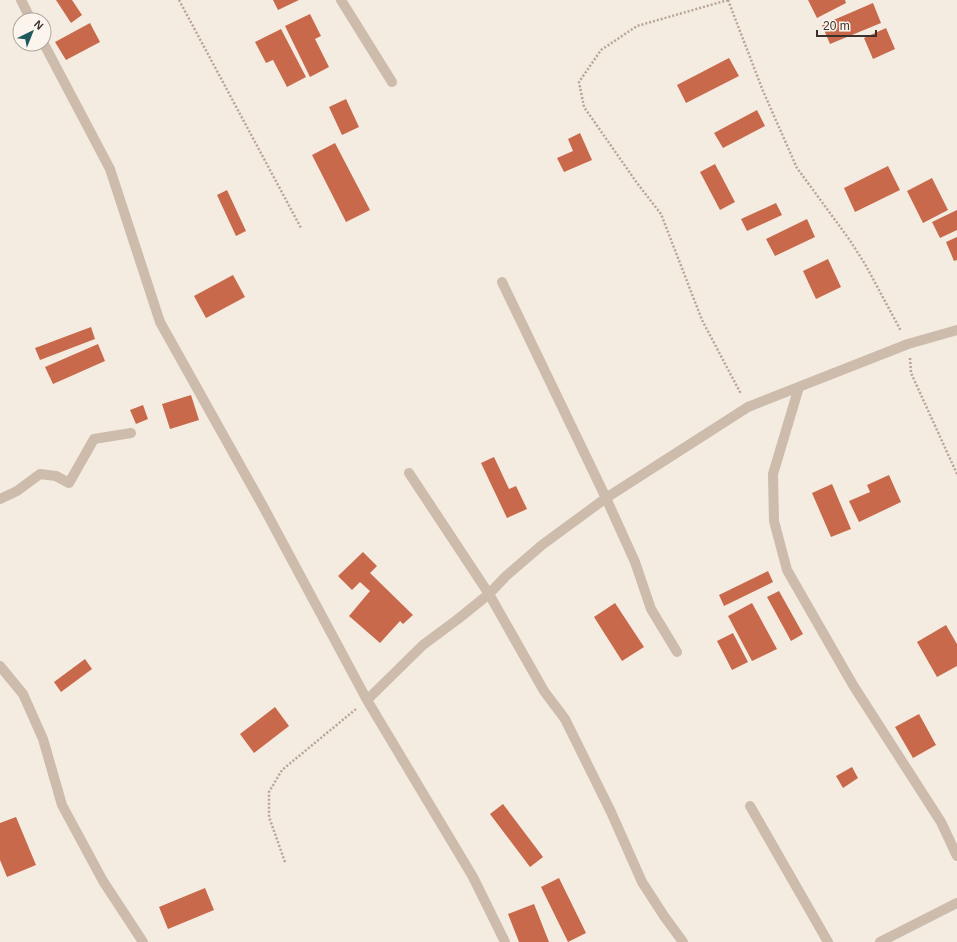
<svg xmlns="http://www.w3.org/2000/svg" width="957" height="942" viewBox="0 0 957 942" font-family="Arial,sans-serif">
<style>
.building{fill:#c8694b}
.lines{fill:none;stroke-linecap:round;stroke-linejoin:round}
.path{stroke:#b9a596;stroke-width:2.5;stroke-dasharray:2 2;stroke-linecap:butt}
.minor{stroke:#cdbbac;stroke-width:10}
</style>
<rect width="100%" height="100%" fill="#f4ebe1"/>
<path class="building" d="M 56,0 L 72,0 L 82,15 L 71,23 Z
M 273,0 L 299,0 L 278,10 Z
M 808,0 L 845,0 L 846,3 L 817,18 Z
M 873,3 L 881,23 L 830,44 L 822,25 Z
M 310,14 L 321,36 L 315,39 L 329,67 L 310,77 L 285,26 Z
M 90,23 L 100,42 L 66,60 L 55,42 Z
M 886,28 L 895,49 L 873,59 L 864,38 Z
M 281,29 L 306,77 L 287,87 L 273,60 L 266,63 L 255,42 Z
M 729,58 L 739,76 L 686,103 L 677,85 Z
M 346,99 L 359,127 L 342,135 L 329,107 Z
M 757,110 L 765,126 L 723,148 L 714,133 Z
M 580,133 L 592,160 L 564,172 L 557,158 L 573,151 L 568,139 Z
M 335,143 L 370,210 L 346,222 L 312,155 Z
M 715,164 L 735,202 L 720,210 L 700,172 Z
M 888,166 L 900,190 L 855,212 L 844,188 Z
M 932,178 L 948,210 L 923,223 L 907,191 Z
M 227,190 L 246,231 L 236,236 L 217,195 Z
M 776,203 L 782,215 L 747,231 L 741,219 Z
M 957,210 L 957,230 L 940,238 L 932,222 Z
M 807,219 L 815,237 L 775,256 L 766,239 Z
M 957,237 L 957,260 L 954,261 L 946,242 Z
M 828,259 L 841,287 L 816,299 L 803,271 Z
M 233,275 L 245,297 L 206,318 L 194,296 Z
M 91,327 L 95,339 L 40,360 L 35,348 Z
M 98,344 L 105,361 L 53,384 L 45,367 Z
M 191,395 L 199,420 L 170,429 L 162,404 Z
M 143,405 L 148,419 L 136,424 L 130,410 Z
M 494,457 L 509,489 L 516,486 L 527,509 L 507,518 L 481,463 Z
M 889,475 L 901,502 L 859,522 L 849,501 L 870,492 L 867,485 Z
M 832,484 L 851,529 L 831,537 L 812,493 Z
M 363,552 L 377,566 L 370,573 L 413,615 L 403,624 L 400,621 L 380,643 L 349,616 L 370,591 L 360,582 L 352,590 L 338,576 Z
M 768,571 L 773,582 L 724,606 L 719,595 Z
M 779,591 L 803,634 L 791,641 L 767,597 Z
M 615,603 L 644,647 L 622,661 L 594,617 Z
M 752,603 L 777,649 L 752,661 L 728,616 Z
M 946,625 L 957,644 L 957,666 L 937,677 L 917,642 Z
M 733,633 L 748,662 L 732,670 L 717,641 Z
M 85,659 L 92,669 L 61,692 L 54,682 Z
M 275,707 L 289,726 L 254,753 L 240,734 Z
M 919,714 L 936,745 L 913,758 L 895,727 Z
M 852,767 L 858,778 L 843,788 L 836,776 Z
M 503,804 L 543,857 L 530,867 L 490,814 Z
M 16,817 L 36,865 L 7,877 L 0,860 L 0,823 Z
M 559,878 L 586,933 L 568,942 L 541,887 Z
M 205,888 L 214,910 L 168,929 L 159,907 Z
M 534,904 L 549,942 L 519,942 L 508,914 Z"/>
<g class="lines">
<path class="path" d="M 179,0 L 301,228
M 728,0 L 637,26 L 601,50 L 579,82 L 584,107 L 637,183 L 661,214 L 702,320 L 741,394
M 728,0 L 763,91 L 797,168 L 849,239 L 865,264 L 901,331
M 910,358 L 911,373 L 957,474
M 285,862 L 269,817 L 269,792 L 282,770 L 356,709"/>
<path class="minor" d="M 21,0 L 31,20
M 341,0 L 392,82
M 44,44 L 110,169 L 160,322 L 264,508 L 367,700 L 473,877 L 505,942
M 502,282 L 606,498 L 635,562 L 651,609 L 677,652
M 799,387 L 773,474 L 774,521 L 787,570 L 853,685 L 941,822 L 957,856
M 409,473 L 489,594 L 544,691 L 565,719 L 611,812 L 642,882 L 664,916 L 683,942
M 0,499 L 17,491 L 40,474 L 56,476 L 69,483 L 94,439 L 131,433
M 0,666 L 23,694 L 43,739 L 62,805 L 103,881 L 143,942
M 367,700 L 423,645 L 458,619 L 489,594 L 506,576 L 542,545 L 606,498 L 748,407 L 908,344 L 957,330
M 750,806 L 828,942
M 880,942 L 957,903"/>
</g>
<g transform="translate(32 32) rotate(43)"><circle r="19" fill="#fbf5ee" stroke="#aea6a0"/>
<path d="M0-3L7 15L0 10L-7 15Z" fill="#1f5a5e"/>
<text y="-6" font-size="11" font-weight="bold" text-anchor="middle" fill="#3b302b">N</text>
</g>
<path d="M817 30v6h59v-6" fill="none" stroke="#3b302b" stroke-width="2"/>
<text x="823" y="30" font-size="12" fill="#3b302b" stroke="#fbf5ee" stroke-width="3" paint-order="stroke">20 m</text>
</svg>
